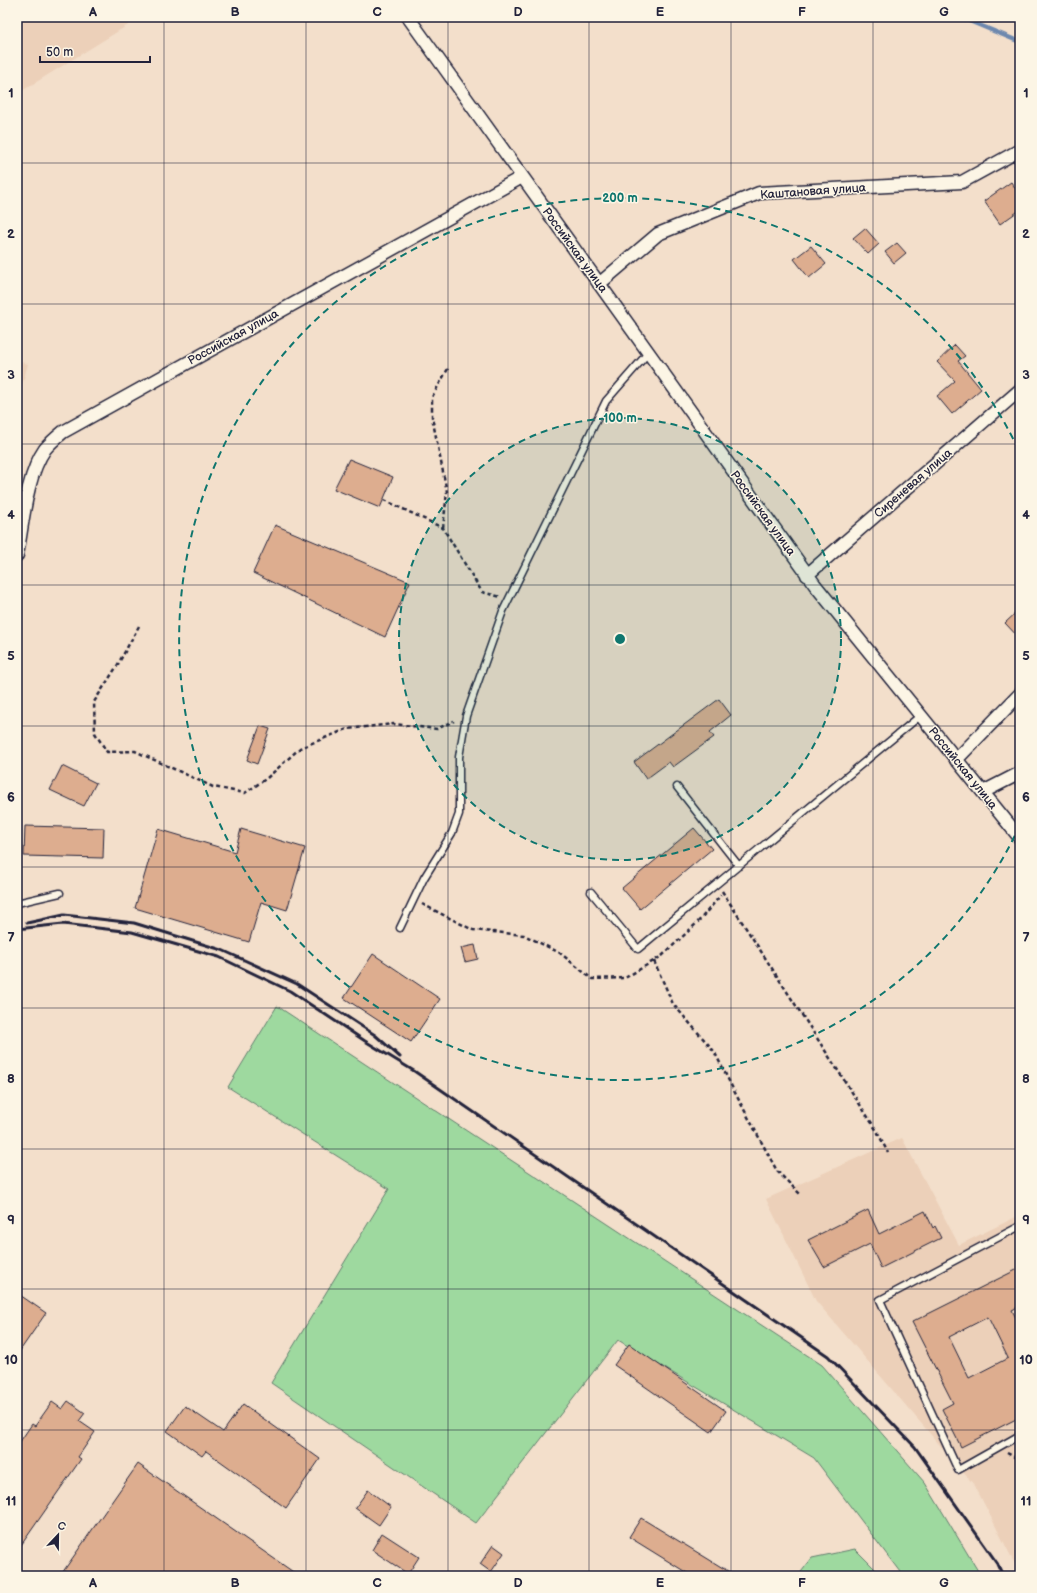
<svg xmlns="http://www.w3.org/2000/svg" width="1037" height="1593" viewBox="0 0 1037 1593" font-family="'Balsamiq Sans',sans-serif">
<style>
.built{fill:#ecd0b9}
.green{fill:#9ed99f;stroke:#607e6d}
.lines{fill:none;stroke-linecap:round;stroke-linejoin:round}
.stream{stroke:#6d88ae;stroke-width:4.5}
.building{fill:#ddad8f;stroke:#22223b;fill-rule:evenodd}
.lane-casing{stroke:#22223b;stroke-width:9}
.street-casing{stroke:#22223b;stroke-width:15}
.path{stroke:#22223b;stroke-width:2.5;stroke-dasharray:4 3;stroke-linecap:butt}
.lane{stroke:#fcf5e5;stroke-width:6}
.street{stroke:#fcf5e5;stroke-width:12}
.rail{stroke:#22223b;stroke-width:3}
.grid{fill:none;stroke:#22223b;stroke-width:1;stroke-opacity:0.55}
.ring{fill:none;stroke:#0f766e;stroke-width:2;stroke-dasharray:7 5}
.labels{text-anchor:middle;stroke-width:3;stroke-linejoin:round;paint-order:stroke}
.street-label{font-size:12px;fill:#22223b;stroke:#fcf5e5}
.centre{fill:#0f766e;stroke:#fcf5e5;stroke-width:2}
.ring-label{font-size:12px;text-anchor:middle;font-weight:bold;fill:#0f766e;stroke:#fcf5e5;stroke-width:3;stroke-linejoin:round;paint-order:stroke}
.neatline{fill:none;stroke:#22223b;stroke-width:1.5}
.grid-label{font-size:13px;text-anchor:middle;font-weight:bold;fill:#22223b}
</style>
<rect width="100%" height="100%" fill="#f3dfcb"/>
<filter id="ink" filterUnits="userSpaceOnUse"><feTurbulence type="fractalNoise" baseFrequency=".025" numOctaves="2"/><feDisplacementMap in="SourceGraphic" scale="8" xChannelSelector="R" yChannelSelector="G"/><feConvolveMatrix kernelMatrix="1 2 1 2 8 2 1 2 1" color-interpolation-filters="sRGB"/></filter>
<g filter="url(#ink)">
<path class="built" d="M 17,17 L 141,17 L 17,94 Z
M 17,361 L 28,364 L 17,402 Z
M 902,1138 L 959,1245 L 1020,1215 L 1020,1574 L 975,1486 L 816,1301 L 766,1199 Z"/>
<path class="green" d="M 277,1006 L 822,1365 L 925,1483 L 981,1576 L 903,1576 L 814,1458 L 618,1340 L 476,1523 L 271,1383 L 389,1189 L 228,1087 Z
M 855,1549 L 882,1576 L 798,1576 L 812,1558 Z"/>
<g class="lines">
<path class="stream" d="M 960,17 L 1020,42"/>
</g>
<path class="building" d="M 1011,182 L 1020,195 L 1020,210 L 1000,224 L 984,201 Z
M 865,228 L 879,244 L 868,254 L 853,238 Z
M 897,243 L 906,253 L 894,263 L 885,252 Z
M 811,246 L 826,264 L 809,278 L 794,259 Z
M 955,345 L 965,356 L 958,361 L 981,389 L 952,414 L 937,396 L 955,381 L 937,362 Z
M 349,459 L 393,477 L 380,508 L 334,489 Z
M 275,525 L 410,582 L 385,637 L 253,573 Z
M 1020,609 L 1020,639 L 1005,623 Z
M 719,699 L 731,715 L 710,732 L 714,737 L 673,767 L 669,762 L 646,779 L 634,762 Z
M 260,726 L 270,729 L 257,764 L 247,760 Z
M 62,766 L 96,783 L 84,806 L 50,790 Z
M 25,826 L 104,828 L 103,858 L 24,856 Z
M 694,828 L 712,849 L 640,909 L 622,888 Z
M 158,829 L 235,852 L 241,829 L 305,848 L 287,910 L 261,902 L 249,942 L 135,908 Z
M 475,945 L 478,959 L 465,962 L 461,948 Z
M 373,954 L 440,999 L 411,1042 L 344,998 Z
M 868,1210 L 879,1234 L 925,1211 L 933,1228 L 935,1226 L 941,1238 L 881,1268 L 870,1244 L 824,1267 L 808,1240 Z
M 1020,1268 L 1020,1306 L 1012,1310 L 1020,1326 L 1020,1417 L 961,1447 L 942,1409 L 953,1403 L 912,1322 ZM 988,1317 L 1008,1358 L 969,1378 L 949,1337 Z
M 17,1293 L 46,1313 L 17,1355 Z
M 629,1344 L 726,1411 L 711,1432 L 614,1365 Z
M 68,1401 L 85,1413 L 79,1421 L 95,1432 L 78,1457 L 81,1459 L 17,1551 L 17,1446 L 32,1424 L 35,1426 L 52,1402 L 62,1409 Z
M 243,1404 L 320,1459 L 286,1508 L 206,1451 L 202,1456 L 167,1431 L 185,1406 L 223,1432 Z
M 138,1464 L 299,1576 L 60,1576 Z
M 368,1490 L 391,1507 L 379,1525 L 355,1508 Z
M 641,1518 L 736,1576 L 692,1576 L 629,1537 Z
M 382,1533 L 419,1557 L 408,1574 L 372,1550 Z
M 493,1545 L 504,1553 L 491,1572 L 480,1564 Z"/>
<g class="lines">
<defs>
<path id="lane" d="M 677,787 L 739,866
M 591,892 L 638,949 L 920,716
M 17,903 L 60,893
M 400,928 L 424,878 L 452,833 L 459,814 L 459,757 L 466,716 L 503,611 L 606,401 L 648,353
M 1020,1226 L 880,1300 L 958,1470 L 1020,1435"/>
<path id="street" d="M 408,17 L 815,585 L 1020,838
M 599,284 L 658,234 L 759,193 L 962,182 L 1020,150
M 17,555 C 23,523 26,476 45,449 C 50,443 57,437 63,432 L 522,177
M 807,575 L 1020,390
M 956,760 L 1020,694
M 983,792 L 1020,773"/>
</defs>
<use href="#lane" class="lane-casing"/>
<use href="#street" class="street-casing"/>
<path class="path" d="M 384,500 L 443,528 L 482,592 L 501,597
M 443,528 L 447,492 L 432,417 L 432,397 L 449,367
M 139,626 L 117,666 L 94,702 L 95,733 L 107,752 L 135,751 L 213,787 L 245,793 L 267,778 L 300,748 L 347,729 L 394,724 L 437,729 L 454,721
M 722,891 L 877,1131 L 888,1153
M 422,904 L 473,930 L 524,935 L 560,953 L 592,979 L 625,978 L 662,956 L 697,923 L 721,895
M 654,961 L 673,1004 L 714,1051 L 733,1089 L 777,1171 L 801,1195
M 1007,1453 L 1020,1460"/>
<use href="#lane" class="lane"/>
<use href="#street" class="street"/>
<path class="rail" d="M 27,923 L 64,915 L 134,923 L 222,950 L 297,984 L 375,1035 L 400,1057
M 17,929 L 63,924 L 132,932 L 219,957 L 290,991 L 365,1041 L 414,1071 L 828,1356 L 915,1447 L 997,1563 L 1003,1576"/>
</g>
</g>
<path class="grid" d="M 164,17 L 164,1576M 306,17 L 306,1576M 448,17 L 448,1576M 589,17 L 589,1576M 731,17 L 731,1576M 873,17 L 873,1576M 17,163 L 1020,163M 17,304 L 1020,304M 17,444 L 1020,444M 17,585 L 1020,585M 17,726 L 1020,726M 17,867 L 1020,867M 17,1008 L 1020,1008M 17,1149 L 1020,1149M 17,1289 L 1020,1289M 17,1430 L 1020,1430"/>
<circle cx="620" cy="639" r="221" fill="#0f766e" fill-opacity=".12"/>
<g class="ring">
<circle cx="620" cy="639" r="221"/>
<path d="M1020 825A441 441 0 1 1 1020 453"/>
</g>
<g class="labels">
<g class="street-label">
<text transform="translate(813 191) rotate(-4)" y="4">Каштановая улица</text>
<text transform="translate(575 250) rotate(54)" y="4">Российская улица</text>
<text transform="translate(233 337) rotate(-29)" y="4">Российская улица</text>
<text transform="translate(913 483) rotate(-41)" y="4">Сиреневая улица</text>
<text transform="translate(763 513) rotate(54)" y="4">Российская улица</text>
<text transform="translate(963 768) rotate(51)" y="4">Российская улица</text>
</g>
</g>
<circle cx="620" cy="639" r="6" class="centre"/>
<g class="ring-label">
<text x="620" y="202">200 m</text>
<text x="620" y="422">100 m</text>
</g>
<rect width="1037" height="1593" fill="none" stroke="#fcf5e5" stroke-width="44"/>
<g transform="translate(58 1535) rotate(22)" stroke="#fcf5e5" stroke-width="3" paint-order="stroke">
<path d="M0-3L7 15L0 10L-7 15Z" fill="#22223b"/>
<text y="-6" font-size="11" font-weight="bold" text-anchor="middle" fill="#22223b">С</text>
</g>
<path d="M40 56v6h110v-6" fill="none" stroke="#22223b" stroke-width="2"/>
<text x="46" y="56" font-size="12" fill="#22223b" stroke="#fcf5e5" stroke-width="3" paint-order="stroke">50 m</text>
<rect x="22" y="22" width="993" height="1549" class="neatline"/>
<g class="grid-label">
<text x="93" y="16">A</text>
<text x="235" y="16">B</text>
<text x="377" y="16">C</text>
<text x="518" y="16">D</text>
<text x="660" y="16">E</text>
<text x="802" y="16">F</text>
<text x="944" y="16">G</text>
<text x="11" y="97">1</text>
<text x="1026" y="97">1</text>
<text x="11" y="238">2</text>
<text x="1026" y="238">2</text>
<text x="11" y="379">3</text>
<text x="1026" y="379">3</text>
<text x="11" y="519">4</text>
<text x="1026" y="519">4</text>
<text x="11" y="660">5</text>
<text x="1026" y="660">5</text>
<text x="11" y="801">6</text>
<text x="1026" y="801">6</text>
<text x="11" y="942">7</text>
<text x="1026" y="942">7</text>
<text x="11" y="1083">8</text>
<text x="1026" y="1083">8</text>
<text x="11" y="1224">9</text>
<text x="1026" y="1224">9</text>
<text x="11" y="1364">10</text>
<text x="1026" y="1364">10</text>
<text x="11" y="1505">11</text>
<text x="1026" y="1505">11</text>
<text x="93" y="1587">A</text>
<text x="235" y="1587">B</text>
<text x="377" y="1587">C</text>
<text x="518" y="1587">D</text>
<text x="660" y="1587">E</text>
<text x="802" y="1587">F</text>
<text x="944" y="1587">G</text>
</g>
</svg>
